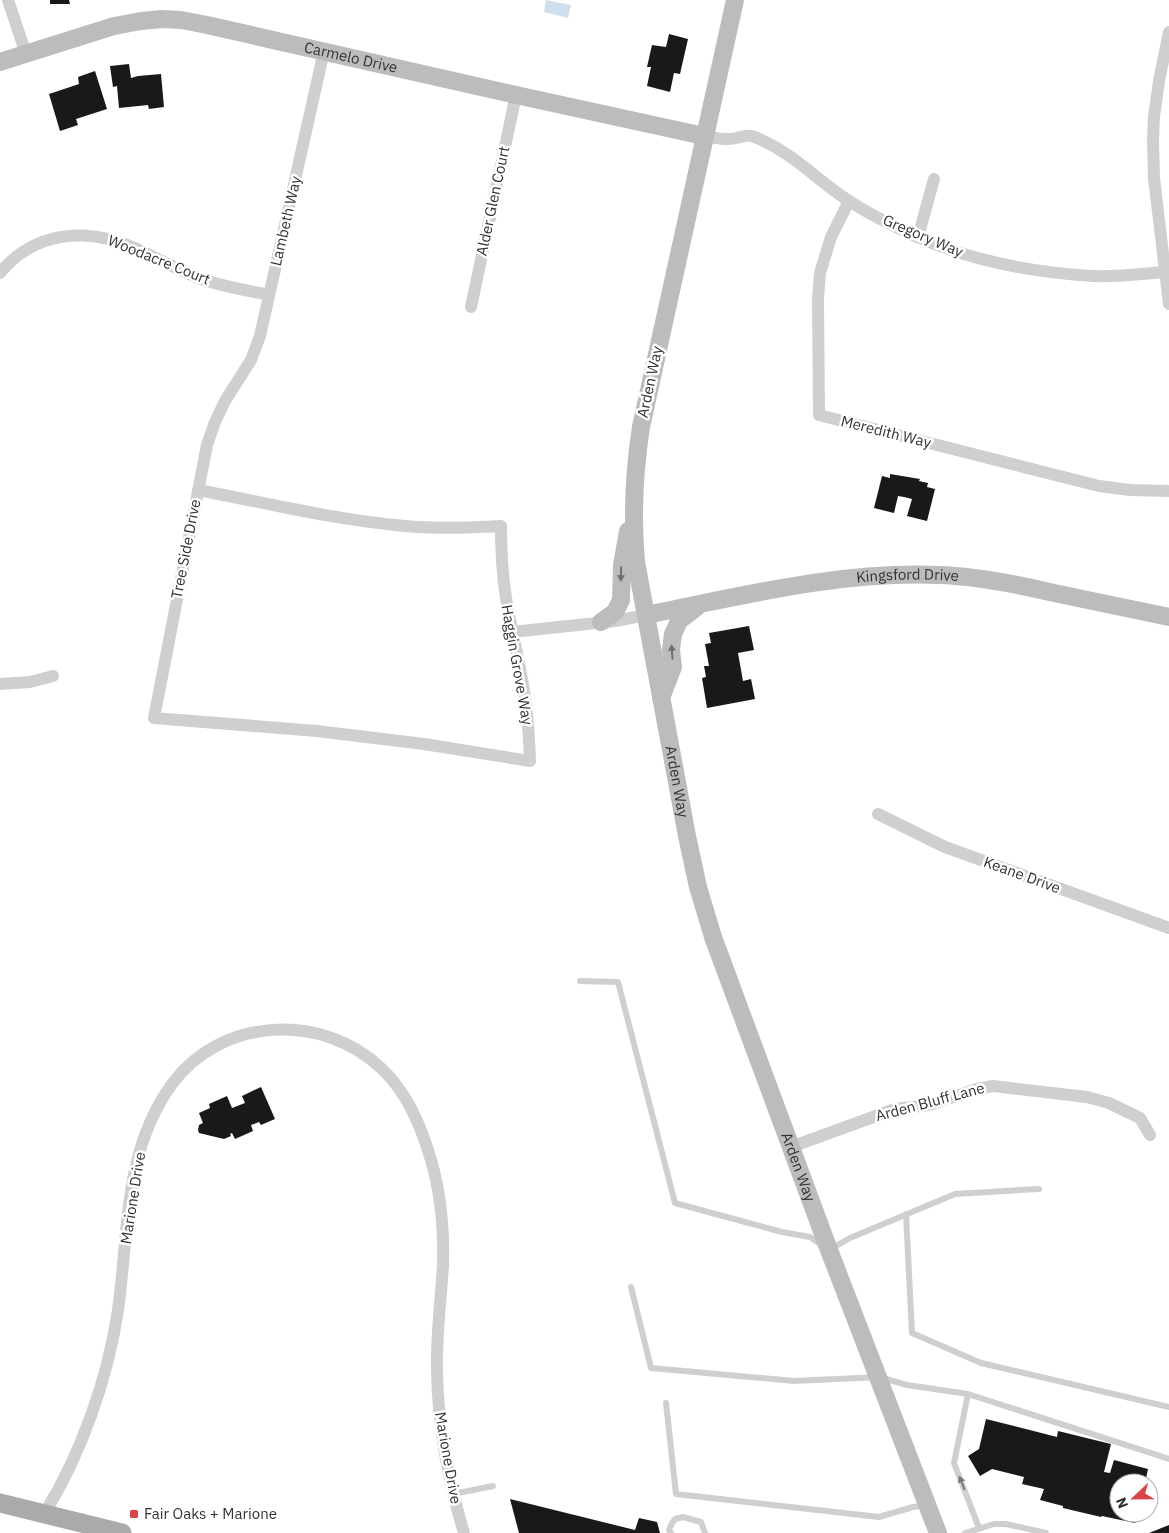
<svg xmlns="http://www.w3.org/2000/svg" width="1169" height="1533" viewBox="0 0 1169 1533" font-family="'IBM Plex Sans',sans-serif">
<style>
.water{fill:#cfdfeb}
.building{fill:#191919}
.lines{fill:none;stroke-linecap:round;stroke-linejoin:round}
.lane{stroke:#cfcfcf;stroke-width:6}
.street{stroke:#cfcfcf;stroke-width:12}
.secondary{stroke:#bcbcbc;stroke-width:18}
.primary{stroke:#aaa;stroke-width:19}
.oneway{fill:#707070}
.oneway2{fill:#797979}
.poi-dot{fill:#d8444a;stroke:#fff;stroke-width:2}
.labels{text-anchor:middle;stroke-width:5;stroke-linejoin:round;paint-order:stroke}
.street-label{font-size:15px;fill:#323232;stroke:#fff}
.poi-label{font-size:15px;fill:#323232;stroke:#fff;text-anchor:start}
</style>
<rect width="100%" height="100%" fill="#fff"/>
<path class="water" d="M 546,0 L 571,5 L 568,18 L 544,12 Z"/>
<path class="building" d="M 50,0 L 69,0 L 70,4 L 50,4 Z
M 669,34 L 688,39 L 680,74 L 674,73 L 670,92 L 647,86 L 651,67 L 647,67 L 652,45 L 666,47 Z
M 129,64 L 131,78 L 138,76 L 161,74 L 164,107 L 149,109 L 148,105 L 119,108 L 117,86 L 113,87 L 110,66 Z
M 95,71 L 107,109 L 76,119 L 78,125 L 60,131 L 49,94 L 79,84 L 78,77 Z
M 890,474 L 920,479 L 919,481 L 928,483 L 927,487 L 935,489 L 927,521 L 907,516 L 912,499 L 904,497 L 898,496 L 894,513 L 874,508 L 882,476 L 890,478 Z
M 749,626 L 754,650 L 738,653 L 743,681 L 751,679 L 755,699 L 707,708 L 702,678 L 706,677 L 704,666 L 709,666 L 705,644 L 711,643 L 709,633 Z
M 261,1087 L 275,1119 L 261,1125 L 259,1122 L 251,1125 L 253,1131 L 235,1139 L 232,1133 L 230,1134 L 231,1136 L 224,1139 L 199,1133 L 198,1130 L 199,1125 L 203,1123 L 199,1113 L 210,1108 L 209,1104 L 227,1096 L 232,1108 L 245,1103 L 242,1096 Z
M 986,1419 L 1057,1437 L 1058,1431 L 1111,1444 L 1104,1472 L 1110,1473 L 1114,1460 L 1148,1469 L 1145,1483 L 1119,1483 L 1119,1513 L 1137,1513 L 1135,1523 L 1102,1516 L 1101,1517 L 1063,1508 L 1063,1506 L 1040,1500 L 1044,1489 L 1022,1484 L 1024,1477 L 992,1469 L 980,1476 L 968,1456 L 979,1449 Z
M 510,1499 L 635,1530 L 639,1518 L 657,1522 L 660,1533 L 519,1533 Z
M 1169,1525 L 1169,1533 L 1149,1533 Z"/>
<g class="lines">
<path class="lane" d="M 580,981 L 618,982 L 675,1203 L 782,1232 L 810,1237 L 829,1250 L 850,1238 L 955,1194 L 1039,1189
M 906,1214 L 912,1333 L 981,1363 L 1169,1407
M 631,1287 L 651,1368 L 794,1381 L 879,1377 L 907,1385 L 968,1394 L 1169,1459
M 968,1394 L 954,1463 L 979,1528
M 666,1403 L 676,1494 L 879,1517 L 913,1507 L 926,1505
M 453,1494 L 493,1486
M 671,1533 L 669,1530 L 671,1525 L 675,1519 L 683,1517 L 701,1522 L 705,1533
M 965,1533 L 994,1524 L 1006,1524 L 1046,1533"/>
<path class="street" d="M 8,0 L 26,54
M 1169,32 L 1159,81 L 1154,117 L 1153,141 L 1154,178 L 1169,304
M 704,136 C 711,137 719,139 727,139 C 735,140 745,134 752,136 C 782,147 804,167 828,186 C 846,200 866,212 886,222 C 950,256 1022,272 1093,276 C 1117,277 1141,274 1165,272
M 849,201 L 831,237 L 820,273 L 818,299 L 819,415 L 1099,486 L 1130,490 L 1169,491
M 918,237 L 934,179
M 0,273 C 36,229 91,227 139,250 C 159,259 178,270 198,278 C 221,286 245,290 269,295
M 471,307 L 516,95
M 198,490 C 266,503 336,520 405,526 C 437,529 469,528 501,526 C 501,548 502,570 505,591 C 509,619 516,646 521,674 C 527,702 529,732 530,761 L 424,744 L 317,731 L 154,718 L 207,445 L 215,422 L 225,401 L 251,360 L 260,336 L 324,51
M 512,632 L 615,621 L 646,615
M 0,684 L 30,682 L 53,676
M 878,814 L 945,847 L 1169,928
M 791,1147 L 895,1109 L 929,1105 L 977,1089 L 993,1086 L 1087,1097 L 1109,1103 L 1140,1118 L 1150,1135
M 44,1514 C 81,1455 108,1378 118,1310 C 129,1232 123,1151 172,1084 C 221,1017 322,1012 381,1068 C 407,1092 421,1126 431,1160 C 441,1194 444,1230 443,1265 C 441,1300 436,1335 437,1371 C 438,1426 448,1480 464,1533"/>
<g class="secondary">
<path id="s1" d="M 735,0 L 641,427 C 634,472 632,516 636,562 L 687,836 L 698,887 L 713,937 L 829,1250 L 938,1533"/>
<path id="s2" d="M 0,62 L 114,26 L 141,21 L 162,19 L 181,20 L 207,25 L 516,95 L 704,136"/>
<path id="s3" d="M 646,615 C 742,596 839,571 938,575 C 977,576 1016,584 1054,593 C 1092,601 1131,609 1169,617"/>
<path d="M 601,622 L 615,612 L 621,600 L 622,565 L 628,531"/>
<path d="M 661,698 L 673,667 L 671,650 L 673,634 L 679,621 L 697,607"/>
</g>
<path class="primary" d="M 0,1503 L 122,1533"/>
</g>
<defs><path id="oneway-solid" d="M-6-.8H1V-3.2L6.5 0L1 3.2V.8H-6Z" transform="scale(1.25)"/></defs>
<g class="oneway">
<use href="#oneway-solid" transform="translate(621 574) rotate(91)"/>
<use href="#oneway-solid" transform="translate(672 652) rotate(-94)"/>
</g>
<use class="oneway2" href="#oneway-solid" transform="translate(962 1483) rotate(-111)"/>
<rect class="poi-dot" x="129" y="1509" width="10" height="10" rx="2.5"/>
<g class="labels">
<g class="street-label">
<text dy="5" stroke="none"><textPath href="#s2" startOffset="361">Carmelo Drive</textPath></text>
<text transform="translate(493 201) rotate(-78)" y="5">Alder Glen Court</text>
<text transform="translate(286 221) rotate(-77)" y="5">Lambeth Way</text>
<text transform="translate(923 236) rotate(23)" y="5">Gregory Way</text>
<text transform="translate(159 260) rotate(22)" y="5">Woodacre Court</text>
<text transform="translate(650 382) rotate(-78)" y="5">Arden Way</text>
<text transform="translate(886 432) rotate(14)" y="5">Meredith Way</text>
<text transform="translate(186 549) rotate(-79)" y="5">Tree Side Drive</text>
<text dy="5" stroke="none"><textPath href="#s3" startOffset="265">Kingsford Drive</textPath></text>
<text transform="translate(517 665) rotate(80)" y="5">Haggin Grove Way</text>
<text dy="5" stroke="none"><textPath href="#s1" startOffset="796">Arden Way</textPath></text>
<text transform="translate(1022 875) rotate(20)" y="5">Keane Drive</text>
<text transform="translate(930 1102) rotate(-15)" y="5">Arden Bluff Lane</text>
<text dy="5" stroke="none"><textPath href="#s1" startOffset="1201">Arden Way</textPath></text>
<text transform="translate(133 1198) rotate(-81)" y="5">Marione Drive</text>
<text transform="translate(448 1458) rotate(80)" y="5">Marione Drive</text>
</g>
<g class="poi-label">
<text x="144" y="1519">Fair Oaks + Marione</text>
</g>
</g>
<g transform="translate(1134 1498) rotate(248)"><circle r="24" fill="#ffffff" stroke="#adadad"/>
<path d="M0-4L9 19L0 12L-9 19Z" fill="#d8444a"/>
<text y="-8" font-size="14" font-weight="bold" text-anchor="middle" fill="#323232">N</text>
</g>
</svg>
